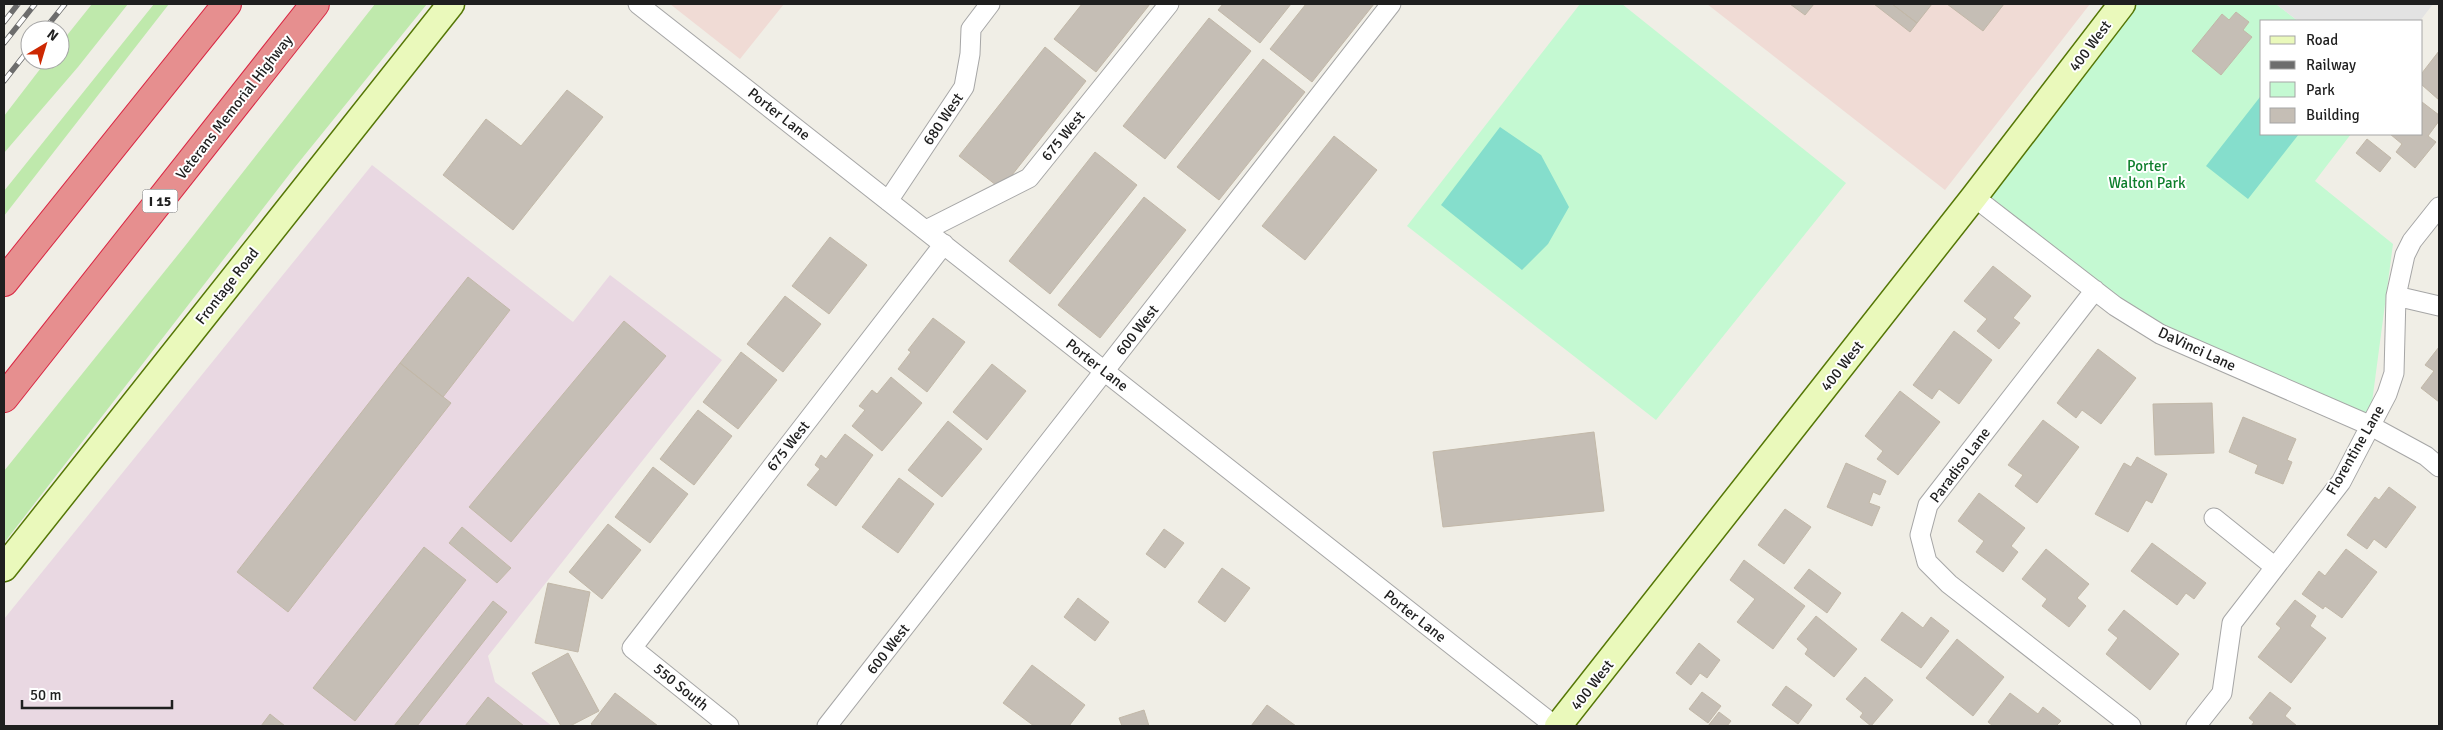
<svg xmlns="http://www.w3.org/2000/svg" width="2443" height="730" viewBox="0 0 2443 730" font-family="Signika,sans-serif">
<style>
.commercial{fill:#f0dbd5}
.industrial{fill:#e9d8e2}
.grass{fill:#bfe9ac}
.park{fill:#c4f9d2}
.pitch{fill:#85decc}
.parking{fill:#e3e3e3}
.building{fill:#c5beb5;stroke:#c2b8a8}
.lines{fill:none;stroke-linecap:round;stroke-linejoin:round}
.street-casing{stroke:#a6a6a6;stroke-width:21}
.secondary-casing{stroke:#557706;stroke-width:29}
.highway-casing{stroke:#d92743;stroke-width:30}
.street{stroke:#fff;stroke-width:19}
.secondary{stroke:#eaf9bb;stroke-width:26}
.highway{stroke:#e68f8f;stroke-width:28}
.rail-casing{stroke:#6d6d6d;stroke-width:5.5}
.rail{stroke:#fff;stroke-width:4;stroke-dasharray:11;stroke-linecap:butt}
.labels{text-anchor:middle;stroke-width:4;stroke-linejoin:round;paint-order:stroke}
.shield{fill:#fff;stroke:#626262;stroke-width:1}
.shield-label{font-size:14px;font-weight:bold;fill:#1f1f1f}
.street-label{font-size:15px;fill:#1f1f1f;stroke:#fff}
.park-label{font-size:15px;fill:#0d7e2b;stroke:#fff}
</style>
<rect width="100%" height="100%" fill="#f0eee6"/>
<path class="commercial" d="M 670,4 L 784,4 L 740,59 Z
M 1707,4 L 2090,4 L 1945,190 Z"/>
<path class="industrial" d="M 372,165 L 573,322 L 610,275 L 722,360 L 488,656 L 495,682 L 552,726 L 4,726 L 4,619 Z"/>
<path class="grass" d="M 92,4 L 128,4 L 78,67 L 4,153 L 4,116 L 47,60 L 60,60 L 60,44 Z
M 154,4 L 169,4 L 4,216 L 4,191 Z
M 375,4 L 427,4 L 295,167 L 4,543 L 4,471 L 185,246 Z"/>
<path class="park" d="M 1580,4 L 1622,4 L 1846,183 L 1656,420 L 1407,226 Z
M 2122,4 L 2276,4 L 2298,21 L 2262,21 L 2262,134 L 2351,134 L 2315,181 L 2393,244 L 2369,425 L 2184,345 L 1974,197 Z"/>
<path class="pitch" d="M 2260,97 L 2262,134 L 2299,134 L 2248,199 L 2206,166 Z
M 1500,127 L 1541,155 L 1569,207 L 1548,244 L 1522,270 L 1441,205 Z"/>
<path class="parking" d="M 2276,4 L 2433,4 L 2420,21 L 2298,21 Z"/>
<path class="building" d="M 1082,4 L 1150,4 L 1096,72 L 1054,39 Z
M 1223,4 L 1291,4 L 1260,43 L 1218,10 Z
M 1306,4 L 1374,4 L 1312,82 L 1270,49 Z
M 1790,4 L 1814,4 L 1805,15 Z
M 1874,4 L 1892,4 L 1917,23 L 1910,32 Z
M 1892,4 L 1932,4 L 1917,23 Z
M 1947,4 L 2004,4 L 1983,31 Z
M 2236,12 L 2249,22 L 2243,30 L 2252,37 L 2221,75 L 2192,51 L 2222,14 L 2229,20 Z
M 1209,18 L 1251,51 L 1165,159 L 1123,126 Z
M 1045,47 L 1086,81 L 1001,189 L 959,156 Z
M 2439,51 L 2439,100 L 2422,85 L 2422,73 Z
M 1263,59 L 1305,92 L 1219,200 L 1177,167 Z
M 567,90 L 603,117 L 513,230 L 443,175 L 486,119 L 521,146 Z
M 2422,102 L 2439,115 L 2439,121 L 2428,136 L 2436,142 L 2415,168 L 2396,152 L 2402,144 L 2390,134 L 2422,134 Z
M 1334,136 L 1377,170 L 1305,260 L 1262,226 Z
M 2367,139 L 2391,158 L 2380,172 L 2356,153 Z
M 1095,152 L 1137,185 L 1050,294 L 1009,261 Z
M 1144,197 L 1186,230 L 1100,338 L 1058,305 Z
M 830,237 L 867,265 L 829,314 L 792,286 Z
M 1993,266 L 2031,296 L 2013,318 L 2020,323 L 1999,349 L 1977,331 L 1987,319 L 1964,301 Z
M 468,277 L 510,310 L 443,397 L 400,363 Z
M 785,296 L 821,324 L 783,372 L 747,344 Z
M 933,318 L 965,342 L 927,392 L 898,369 L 911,352 L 908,350 Z
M 624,321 L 666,356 L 511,542 L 469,507 Z
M 1954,331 L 1992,360 L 1959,404 L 1939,389 L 1932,399 L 1913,385 Z
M 2439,347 L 2439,402 L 2421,388 L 2434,371 L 2425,365 Z
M 2098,349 L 2136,378 L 2101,424 L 2082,410 L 2076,418 L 2057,403 Z
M 741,352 L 777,380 L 738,429 L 703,402 Z
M 400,363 L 451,403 L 288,612 L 237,572 Z
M 992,364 L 1026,391 L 987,440 L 953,412 Z
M 891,377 L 922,403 L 882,451 L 852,426 L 865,410 L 859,406 L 872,390 L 877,394 Z
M 1900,391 L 1940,422 L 1898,475 L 1877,459 L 1883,451 L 1865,436 Z
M 2212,403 L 2214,453 L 2155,455 L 2153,404 Z
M 698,410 L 732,436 L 694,485 L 660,459 Z
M 2243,417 L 2296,439 L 2287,460 L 2292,462 L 2283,484 L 2255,473 L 2258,465 L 2229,452 Z
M 2043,420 L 2079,447 L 2037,503 L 2015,486 L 2023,475 L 2008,465 Z
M 948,421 L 982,449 L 942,497 L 908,470 Z
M 1594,432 L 1604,511 L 1443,527 L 1433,452 Z
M 845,434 L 873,455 L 836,506 L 807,485 L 820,469 L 815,465 L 821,455 L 826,459 Z
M 2137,457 L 2167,474 L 2152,503 L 2146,500 L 2128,532 L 2095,514 L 2124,463 L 2131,467 Z
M 1846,463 L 1886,481 L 1880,495 L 1873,492 L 1869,503 L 1880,507 L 1872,526 L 1827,507 Z
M 653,467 L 688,494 L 650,543 L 615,517 Z
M 899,478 L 934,504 L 898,553 L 862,527 Z
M 2389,487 L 2416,507 L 2386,548 L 2374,539 L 2367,549 L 2347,535 L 2375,497 L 2379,500 Z
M 1979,493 L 2025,528 L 2011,546 L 2018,552 L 2003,572 L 1976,552 L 1984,541 L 1958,521 Z
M 1785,509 L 1811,527 L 1784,564 L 1758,545 Z
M 608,524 L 641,550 L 602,599 L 569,572 Z
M 462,527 L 511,568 L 497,583 L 449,543 Z
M 1164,529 L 1184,543 L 1165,568 L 1146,554 Z
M 2152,543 L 2206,583 L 2194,599 L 2186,593 L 2177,605 L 2131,571 Z
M 424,547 L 466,580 L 355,721 L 313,688 Z
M 2046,549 L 2089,584 L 2077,598 L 2086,606 L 2069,627 L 2042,606 L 2047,599 L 2022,579 Z
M 2346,549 L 2377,572 L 2342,618 L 2325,606 L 2323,609 L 2302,594 L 2319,571 L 2325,576 Z
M 1744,560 L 1805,606 L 1773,649 L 1737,622 L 1755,599 L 1730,580 Z
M 1222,568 L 1250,588 L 1225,622 L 1198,602 Z
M 1809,569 L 1841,593 L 1827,613 L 1794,588 Z
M 548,583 L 590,592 L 578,652 L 535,643 Z
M 1078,598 L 1109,622 L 1095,641 L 1064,617 Z
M 2295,600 L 2316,616 L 2310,626 L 2326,638 L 2291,683 L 2258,657 L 2281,628 L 2276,624 Z
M 493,601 L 507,612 L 417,726 L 394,726 Z
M 2124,610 L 2179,654 L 2150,690 L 2106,654 L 2118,638 L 2108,630 Z
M 1902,612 L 1923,628 L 1931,617 L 1949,631 L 1921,668 L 1881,640 Z
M 1816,616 L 1857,649 L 1834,677 L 1805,654 L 1808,649 L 1797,639 Z
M 1957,639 L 2004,677 L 1973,716 L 1926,678 Z
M 1699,643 L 1720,660 L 1707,678 L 1700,673 L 1691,685 L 1676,673 Z
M 568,653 L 599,711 L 570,726 L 561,726 L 532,673 Z
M 1032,665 L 1085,705 L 1069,726 L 1034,726 L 1003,703 Z
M 1865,677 L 1893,700 L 1871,726 L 1860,717 L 1863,713 L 1846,699 Z
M 1786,686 L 1812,705 L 1798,724 L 1772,705 Z
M 1702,692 L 1721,706 L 1708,723 L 1689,709 Z
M 2270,692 L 2291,708 L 2285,716 L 2297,726 L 2251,726 L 2254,722 L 2249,718 Z
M 615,693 L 658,726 L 594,726 L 591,724 Z
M 2010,693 L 2038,714 L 2043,707 L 2061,721 L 2056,726 L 1993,726 L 1988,722 Z
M 488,697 L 524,726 L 465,726 Z
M 1267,705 L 1296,726 L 1251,726 Z
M 1144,710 L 1149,726 L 1122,726 L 1119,718 Z
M 1719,712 L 1731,721 L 1727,726 L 1708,726 Z
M 270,714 L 285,726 L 261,726 Z"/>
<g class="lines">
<defs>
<path id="street" d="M 638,4 L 1555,726
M 1974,197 L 2115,306 L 2160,334 L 2369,425 L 2426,456 L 2439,467
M 888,201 L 964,87 L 970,54 L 971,29 L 990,4
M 926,230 L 1029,178 L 1169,4
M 2095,290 L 1928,505 L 1920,535 L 1927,562 L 1949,584 L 2131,726
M 2396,296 L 2439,306
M 2214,518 L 2275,567
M 729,726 L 632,648 L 944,244
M 827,726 L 1391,4
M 2196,726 L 2222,693 L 2232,623 L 2341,482 L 2387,394 L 2394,373 L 2396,296 L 2405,255 L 2412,241 L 2439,207"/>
<path id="secondary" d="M 4,568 L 451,4
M 1558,726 L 1974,197 L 2122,4"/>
<path id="highway" d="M 4,282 L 227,4
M 4,398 L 315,4"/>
</defs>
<use href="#street" class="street-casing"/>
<use href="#secondary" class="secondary-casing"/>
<use href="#highway" class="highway-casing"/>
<use href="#street" class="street"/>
<use href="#secondary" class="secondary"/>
<use href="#highway" class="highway"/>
<defs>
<path id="rail" d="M 4,22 L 18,4
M 44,30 L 65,4
M 4,43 L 35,4
M 4,81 L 30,48"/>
</defs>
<use href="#rail" class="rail-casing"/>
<use href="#rail" class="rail"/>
</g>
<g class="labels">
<rect class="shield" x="142.5" y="189.5" width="35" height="23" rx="4"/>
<g class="shield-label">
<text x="160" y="206">I 15</text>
</g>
<g class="street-label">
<text transform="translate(2090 46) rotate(-53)" y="5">400 West</text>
<text transform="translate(234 107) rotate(-52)" y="5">Veterans Memorial Highway</text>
<text transform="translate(779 114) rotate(38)" y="5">Porter Lane</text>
<text transform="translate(943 119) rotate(-56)" y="5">680 West</text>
<text transform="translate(1063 136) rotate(-51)" y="5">675 West</text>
<text transform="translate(227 286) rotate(-52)" y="5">Frontage Road</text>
<text transform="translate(1137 330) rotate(-52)" y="5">600 West</text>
<text transform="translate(2197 349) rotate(25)" y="5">DaVinci Lane</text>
<text transform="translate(1097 365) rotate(38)" y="5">Porter Lane</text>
<text transform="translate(1842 366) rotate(-52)" y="5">400 West</text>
<text transform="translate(788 446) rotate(-52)" y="5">675 West</text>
<text transform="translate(2355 450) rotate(-60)" y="5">Florentine Lane</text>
<text transform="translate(1960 465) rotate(-53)" y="5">Paradiso Lane</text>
<text transform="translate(1415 616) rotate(38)" y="5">Porter Lane</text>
<text transform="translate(888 649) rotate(-52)" y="5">600 West</text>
<text transform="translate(1592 685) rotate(-52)" y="5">400 West</text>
<text transform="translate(681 687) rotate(39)" y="5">550 South</text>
</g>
<g class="park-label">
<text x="2147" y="171">Porter<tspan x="2147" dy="17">Walton Park</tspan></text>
</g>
</g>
<rect width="2443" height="730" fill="none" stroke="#1f1f1f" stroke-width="10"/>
<rect x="2260" y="20" width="162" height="115" fill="#ffffff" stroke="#a5a5a5"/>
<rect x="2270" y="36" width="25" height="8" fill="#eaf9bb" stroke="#a5a5a5"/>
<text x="2306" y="45" font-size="15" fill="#1f1f1f">Road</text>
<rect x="2270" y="61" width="25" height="8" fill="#6d6d6d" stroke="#a5a5a5"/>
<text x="2306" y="70" font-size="15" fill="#1f1f1f">Railway</text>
<rect x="2270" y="82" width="25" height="15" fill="#c4f9d2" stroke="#a5a5a5"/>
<text x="2306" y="95" font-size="15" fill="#1f1f1f">Park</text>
<rect x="2270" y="108" width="25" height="15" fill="#c5beb5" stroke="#a5a5a5"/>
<text x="2306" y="120" font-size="15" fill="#1f1f1f">Building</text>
<g transform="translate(45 45) rotate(38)"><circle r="24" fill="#ffffff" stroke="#a5a5a5"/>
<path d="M0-4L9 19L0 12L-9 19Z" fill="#cd2802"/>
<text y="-8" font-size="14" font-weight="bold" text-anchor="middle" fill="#1f1f1f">N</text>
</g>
<path d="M22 700v8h150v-8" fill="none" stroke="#1f1f1f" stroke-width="2.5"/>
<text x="30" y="700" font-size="15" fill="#1f1f1f" stroke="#ffffff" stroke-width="4" paint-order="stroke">50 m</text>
</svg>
